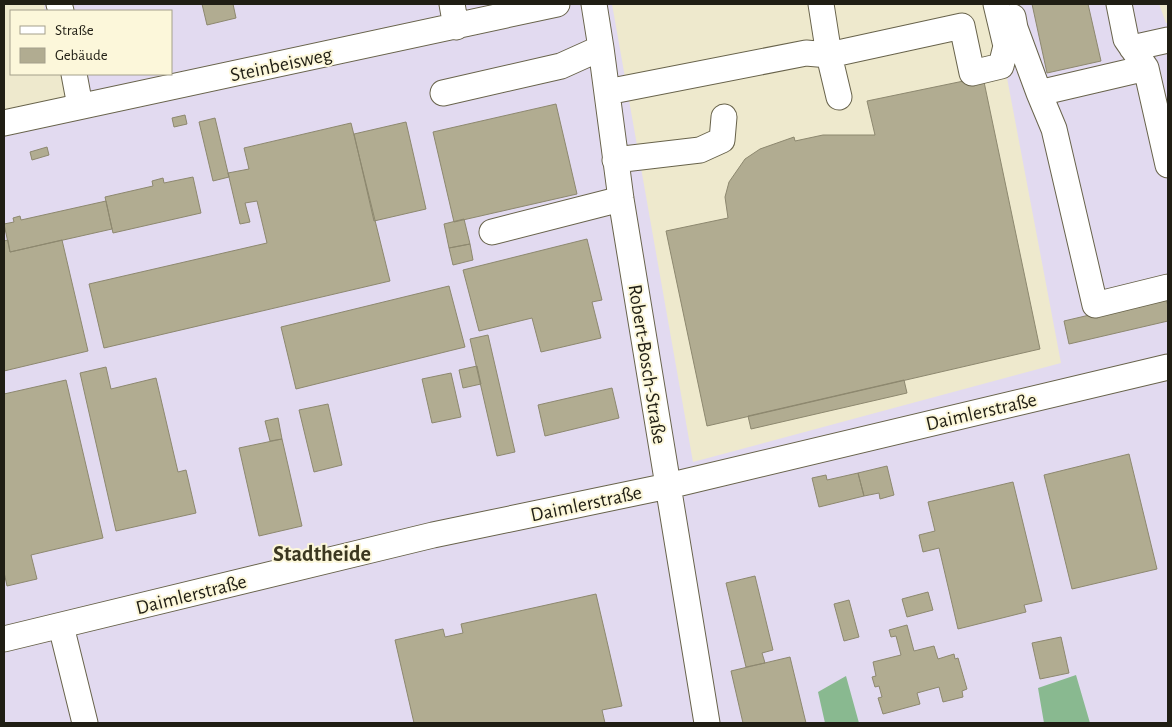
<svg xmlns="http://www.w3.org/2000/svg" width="1172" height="727" viewBox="0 0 1172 727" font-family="'Alegreya Sans',sans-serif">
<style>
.industrial{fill:#e2daf0}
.forest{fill:#89b990}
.building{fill:#b1ac91;stroke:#8d886f}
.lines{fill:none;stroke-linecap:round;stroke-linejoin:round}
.minor-casing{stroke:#68634b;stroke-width:27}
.minor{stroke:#fff;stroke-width:25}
.labels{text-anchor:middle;stroke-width:4;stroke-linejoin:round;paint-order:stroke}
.street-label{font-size:20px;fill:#201e14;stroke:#fcf7da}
.quarter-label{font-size:22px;font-weight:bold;fill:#3b3720;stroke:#fcf7da}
</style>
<rect width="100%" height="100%" fill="#eee9cd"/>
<path class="industrial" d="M 44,4 L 612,4 L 693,462 L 1061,363 L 993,4 L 1159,4 L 1166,23 L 1168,23 L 1168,723 L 4,723 L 4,131 L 71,115 L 61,74 L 171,74 L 171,11 L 45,11 Z"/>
<path class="forest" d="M 1076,675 L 1090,723 L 1044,723 L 1038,688 Z
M 846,676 L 859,723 L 825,723 L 818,692 Z"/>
<path class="building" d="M 202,4 L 233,4 L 236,18 L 207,25 Z
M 1032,4 L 1088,4 L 1101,61 L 1047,73 Z
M 983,77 L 1040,349 L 707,426 L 666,231 L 728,218 L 725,197 L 729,182 L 745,159 L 760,149 L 794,137 L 795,141 L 823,135 L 875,135 L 867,101 Z
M 556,104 L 577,194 L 454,222 L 433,132 Z
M 185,115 L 187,124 L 174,127 L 172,118 Z
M 215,118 L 229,177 L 213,181 L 199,122 Z
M 406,122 L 426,209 L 374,221 L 354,134 Z
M 351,123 L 390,281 L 104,348 L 89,284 L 267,243 L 257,201 L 245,203 L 250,222 L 240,224 L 228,173 L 249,169 L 244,148 Z
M 47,147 L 49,155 L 32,160 L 30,152 Z
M 193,177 L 201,213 L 113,233 L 105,197 L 153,186 L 152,181 L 163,178 L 164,183 Z
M 106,201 L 112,229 L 10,252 L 4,224 L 14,222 L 13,218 L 20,216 L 21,220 Z
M 464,219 L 470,244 L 449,248 L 444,224 Z
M 587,239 L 602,300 L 592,302 L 601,338 L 541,352 L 532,318 L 479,331 L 463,270 Z
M 8,240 L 10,252 L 62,240 L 88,351 L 4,371 L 4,241 Z
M 470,244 L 473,260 L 453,265 L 449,248 Z
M 449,286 L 465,347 L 296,389 L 281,327 Z
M 1166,297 L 1168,307 L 1168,321 L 1069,344 L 1064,321 Z
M 488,335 L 515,452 L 497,456 L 470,339 Z
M 477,366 L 481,384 L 463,388 L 459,370 Z
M 106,367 L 111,389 L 156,378 L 178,472 L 186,470 L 196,513 L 116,531 L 80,373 Z
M 451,373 L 461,417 L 432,423 L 422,379 Z
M 66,380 L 103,538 L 31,555 L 37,579 L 7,586 L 4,572 L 4,394 Z
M 904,380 L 907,393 L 751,429 L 748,416 Z
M 612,388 L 619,418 L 545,436 L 538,405 Z
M 328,404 L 342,465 L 314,472 L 299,410 Z
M 278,418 L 282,439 L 270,441 L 265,421 Z
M 282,439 L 302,526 L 259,536 L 239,448 Z
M 1129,454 L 1157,569 L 1072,589 L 1044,475 Z
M 887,466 L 894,495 L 880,499 L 879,493 L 864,496 L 858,473 Z
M 858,473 L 864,496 L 819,507 L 812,478 L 826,475 L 827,480 Z
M 1013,482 L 1042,601 L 1024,605 L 1026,612 L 958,629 L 939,548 L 923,552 L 919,535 L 935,531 L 928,502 Z
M 755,576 L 773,650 L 762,653 L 765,663 L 746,667 L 726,583 Z
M 928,592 L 933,610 L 907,617 L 902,599 Z
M 596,594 L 622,706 L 602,710 L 605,723 L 414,723 L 395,640 L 443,629 L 445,637 L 463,633 L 461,624 Z
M 849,600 L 859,637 L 844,641 L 834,604 Z
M 907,625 L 914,651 L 934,646 L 938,659 L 954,654 L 955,659 L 958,658 L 967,689 L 962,691 L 963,697 L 943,702 L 939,687 L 917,693 L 920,704 L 883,714 L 878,698 L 882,697 L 879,686 L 875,687 L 872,677 L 876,676 L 873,662 L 901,655 L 896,636 L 891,637 L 889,630 Z
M 1061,637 L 1069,673 L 1040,679 L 1032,643 Z
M 790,657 L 806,723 L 743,723 L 731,671 Z"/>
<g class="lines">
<defs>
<path id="minor" d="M 59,4 L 61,11
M 452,4 L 456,27
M 594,4 L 601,48 L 621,199 L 707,723
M 821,4 L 829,55 L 839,97
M 1119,4 L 1126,39 L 1146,68 L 1168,165
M 1013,17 L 1015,28 L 1039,93
M 1132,48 L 1168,40
M 1146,68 L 1039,93 L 1054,129 L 1095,305 L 1168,287
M 74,74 L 80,106
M 607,92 L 806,53 L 829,55 L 962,26 L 972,73 L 1001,66 L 1006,46 L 996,4
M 443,93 L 561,66 L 601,48
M 4,123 L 557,4
M 615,160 L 700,150 L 722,140 L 724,117
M 492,232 L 621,199
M 61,626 L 85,723
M 4,639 L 433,535 L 668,486 L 1168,367"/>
</defs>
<use href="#minor" class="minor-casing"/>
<use href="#minor" class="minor"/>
</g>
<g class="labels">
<g class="street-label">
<text transform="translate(281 64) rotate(-12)" y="7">Steinbeisweg</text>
<text transform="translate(648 364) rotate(81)" y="7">Robert-Bosch-Straße</text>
<text transform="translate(981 411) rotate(-13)" y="7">Daimlerstraße</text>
<text transform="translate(586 503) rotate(-12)" y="7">Daimlerstraße</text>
<text transform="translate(191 594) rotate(-14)" y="7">Daimlerstraße</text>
</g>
<g class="quarter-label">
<text x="322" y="561">Stadtheide</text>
</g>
</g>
<rect width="1172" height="727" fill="none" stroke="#201e14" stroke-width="10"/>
<rect x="10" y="10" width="162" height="65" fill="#fcf7da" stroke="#a4a08b"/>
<rect x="20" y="26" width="25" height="8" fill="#ffffff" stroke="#a4a08b"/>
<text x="55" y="35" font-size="15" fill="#201e14">Straße</text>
<rect x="20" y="48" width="25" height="15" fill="#b1ac91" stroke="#a4a08b"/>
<text x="55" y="60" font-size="15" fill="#201e14">Gebäude</text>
</svg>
